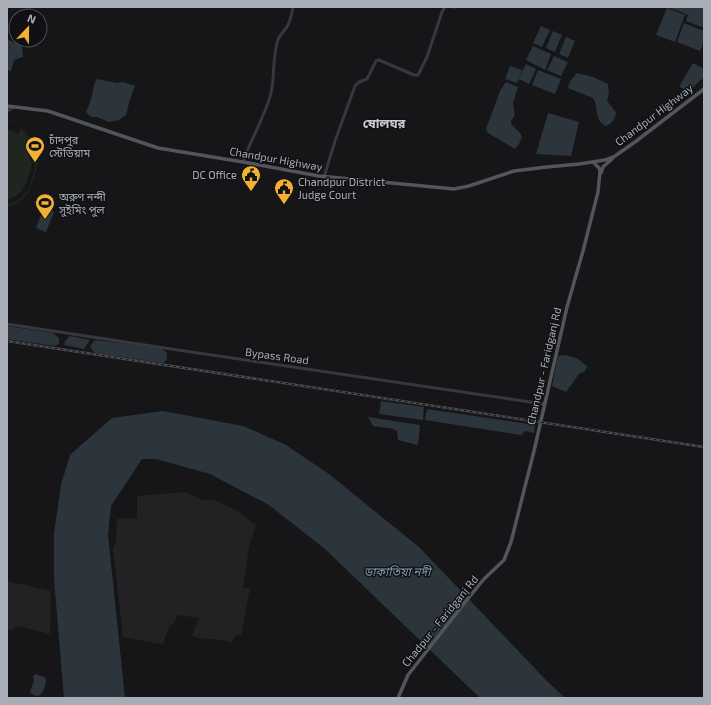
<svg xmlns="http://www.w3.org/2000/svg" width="711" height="705" viewBox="0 0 711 705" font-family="'Exo 2','Noto Sans Bengali',sans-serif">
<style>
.built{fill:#222225}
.green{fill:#1e261f}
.water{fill:#2c353c}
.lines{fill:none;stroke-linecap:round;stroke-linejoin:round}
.minor{stroke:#37383d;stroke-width:3}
.major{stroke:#53555c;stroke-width:3.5}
.rail-casing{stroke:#4a4c52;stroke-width:2.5}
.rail{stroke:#111113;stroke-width:1;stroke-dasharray:3;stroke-linecap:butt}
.labels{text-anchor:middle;stroke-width:3;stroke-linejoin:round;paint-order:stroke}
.street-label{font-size:11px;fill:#a8adb8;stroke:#111113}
.poi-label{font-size:11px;fill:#a8adb8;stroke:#111113;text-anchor:start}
.water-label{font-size:12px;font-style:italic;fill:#7f9bb3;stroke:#111113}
.quarter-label{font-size:13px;font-weight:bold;fill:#c9ccd4;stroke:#111113}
</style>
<rect width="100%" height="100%" fill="#161618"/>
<path class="built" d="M 185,492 L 203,500 L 212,499 L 234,509 L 256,525 L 249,546 L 243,588 L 250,588 L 241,636 L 236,635 L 231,643 L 222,640 L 199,638 L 192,636 L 199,618 L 177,615 L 174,623 L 169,626 L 163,643 L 159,644 L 123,637 L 113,548 L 116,543 L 117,519 L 137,518 L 137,496 Z
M 7,581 L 51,591 L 50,634 L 17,626 L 12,631 L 7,629 Z"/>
<path class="green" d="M 7,120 L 22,126 L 21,128 L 32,140 L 30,147 L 30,161 L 38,163 C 33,182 29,202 7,207 L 7,205 C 28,200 32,182 36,164 L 32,163 C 28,180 25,194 7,200 L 7,129 L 18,134 L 22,126 L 7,121 Z"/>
<path class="water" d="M 668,7 L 704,7 L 704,28 L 686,21 L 688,15 Z
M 667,8 L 685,15 L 675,42 L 656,35 Z
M 684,23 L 704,31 L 704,41 L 700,51 L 677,42 Z
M 541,26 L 550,30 L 542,47 L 533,43 Z
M 553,31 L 562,35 L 555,52 L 546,48 Z
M 566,37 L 575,41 L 568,58 L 559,54 Z
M 7,39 L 22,46 L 23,57 L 14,60 L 11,71 L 7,70 Z
M 533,46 L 551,54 L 545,70 L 526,60 Z
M 554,56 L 568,62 L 561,76 L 547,70 Z
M 693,63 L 704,69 L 704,77 L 689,91 L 679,87 Z
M 526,64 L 536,69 L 529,84 L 519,79 L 517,83 L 505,79 L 510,66 L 522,70 L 519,78 Z
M 538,70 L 561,79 L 555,94 L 532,85 Z
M 577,73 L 593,77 L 608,84 L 609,92 L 607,101 L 616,112 C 616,118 612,124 606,126 C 594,121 599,108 593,98 L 568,88 L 570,81 Z
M 97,79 L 117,83 L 123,82 L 135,86 L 130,99 L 126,115 L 119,120 L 109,122 L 97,117 L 91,117 L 86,112 C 87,108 90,104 91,99 C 93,92 93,85 97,79 Z
M 506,82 L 518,87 L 513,103 L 515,115 L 511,121 L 511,124 L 520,133 L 522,137 L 519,144 L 515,149 L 488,133 L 486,129 L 500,91 Z
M 548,113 L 579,122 L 571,156 L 536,154 Z
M 44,207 L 54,212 L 46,232 L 36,228 Z
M 7,326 L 53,333 L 59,338 L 59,344 L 55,346 L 7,339 Z
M 70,336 L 90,340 L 84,349 L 64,345 L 65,341 Z
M 95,340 L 161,348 L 167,353 L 167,359 L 164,363 L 96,353 L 93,351 L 90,346 Z
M 566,355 L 578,359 L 587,366 L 585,371 L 579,374 L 566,392 L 552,386 L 558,356 Z
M 381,401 L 424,407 L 423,420 L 379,414 Z
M 427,409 L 529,424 L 534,423 L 535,425 L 534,433 L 525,431 L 521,435 L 425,420 Z
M 163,411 L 243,426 L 286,445 L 329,474 L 420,548 L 545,679 L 565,698 L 480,698 L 325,549 L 269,505 L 210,474 L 156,459 L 142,459 L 111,506 L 108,535 L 125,698 L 64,698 L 54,579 L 54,533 L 61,485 L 70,455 L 112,418 Z
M 368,417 L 420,425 L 418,445 L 398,440 L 397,431 L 394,429 L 373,426 Z
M 36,674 L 46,678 C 46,688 41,703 30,692 L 34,681 L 33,676 Z"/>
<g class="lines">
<path class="minor" d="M 454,7 L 456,7
M 7,111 L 14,107
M 243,162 C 251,138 265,117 271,93 C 275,76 272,57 278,40 C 280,34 285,31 288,25 C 291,19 292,13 293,7
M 324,177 L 335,141 L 355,86 L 359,82 L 367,79 L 376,61 L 379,60 L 414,75 L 418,75 L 427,57 L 442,12 L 445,7
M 7,324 L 171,349 L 544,404"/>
<path class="major" d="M 7,106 L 48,111 L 158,148 L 243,162 L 319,176 L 454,189 L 469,186 L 514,171 L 547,167 L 579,164 L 605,160 L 615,156 L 635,142 L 704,89
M 601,173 L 603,167 L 613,158
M 398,698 L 408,675 L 466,601 L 484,579 L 504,560 L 511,542 L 534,451 L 567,307 L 583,251 L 598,192 L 600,171 L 599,168 L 594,163"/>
<defs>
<path id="rail" d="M 7,341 L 704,447"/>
</defs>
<use href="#rail" class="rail-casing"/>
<use href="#rail" class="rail"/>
</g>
<defs>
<symbol id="stadium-pin" viewBox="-11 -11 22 30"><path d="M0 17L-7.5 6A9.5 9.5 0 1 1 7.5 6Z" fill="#f2b134" stroke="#111113"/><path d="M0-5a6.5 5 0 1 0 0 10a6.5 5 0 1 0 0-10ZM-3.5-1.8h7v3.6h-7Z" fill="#111"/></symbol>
<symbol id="civic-pin" viewBox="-11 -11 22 30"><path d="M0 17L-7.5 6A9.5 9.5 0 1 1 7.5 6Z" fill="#f2b134" stroke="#111113"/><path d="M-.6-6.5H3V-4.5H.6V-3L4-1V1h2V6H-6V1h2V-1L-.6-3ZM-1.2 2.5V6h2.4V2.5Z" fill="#111"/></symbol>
</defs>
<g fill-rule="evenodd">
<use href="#stadium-pin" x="24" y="135" width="22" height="30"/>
<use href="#civic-pin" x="240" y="164" width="22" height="30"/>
<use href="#civic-pin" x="273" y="177" width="22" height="30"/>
<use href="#stadium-pin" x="34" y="192" width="22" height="30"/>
</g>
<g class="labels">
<g class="street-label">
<text transform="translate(654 115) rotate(-37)" y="4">Chandpur Highway</text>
<text transform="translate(276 159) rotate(10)" y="4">Chandpur Highway</text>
<text transform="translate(277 356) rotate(8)" y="4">Bypass Road</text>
<text transform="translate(544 366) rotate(-77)" y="4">Chandpur - Faridganj Rd</text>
<text transform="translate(440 621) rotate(-51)" y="4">Chadpur - Faridganj Rd</text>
</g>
<g class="poi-label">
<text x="49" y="144">চাঁদপুর<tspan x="49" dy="13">স্টেডিয়াম</tspan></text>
<text x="237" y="179" text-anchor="end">DC Office</text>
<text x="298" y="186">Chandpur District<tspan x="298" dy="13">Judge Court</tspan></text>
<text x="59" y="201">অরুণ নন্দী<tspan x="59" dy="13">সুইমিং পুল</tspan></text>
</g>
<g class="water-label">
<text x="397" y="576">ডাকাতিয়া নদী</text>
</g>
<g class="quarter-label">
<text x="384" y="128">ষোলঘর</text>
</g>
</g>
<rect width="711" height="705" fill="none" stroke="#a8adb8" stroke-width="16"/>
<g transform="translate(28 28) rotate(22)"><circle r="19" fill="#111113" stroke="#4d4f55"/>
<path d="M0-3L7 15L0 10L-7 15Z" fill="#f2b134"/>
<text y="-6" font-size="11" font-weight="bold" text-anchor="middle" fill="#a8adb8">N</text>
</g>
</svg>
